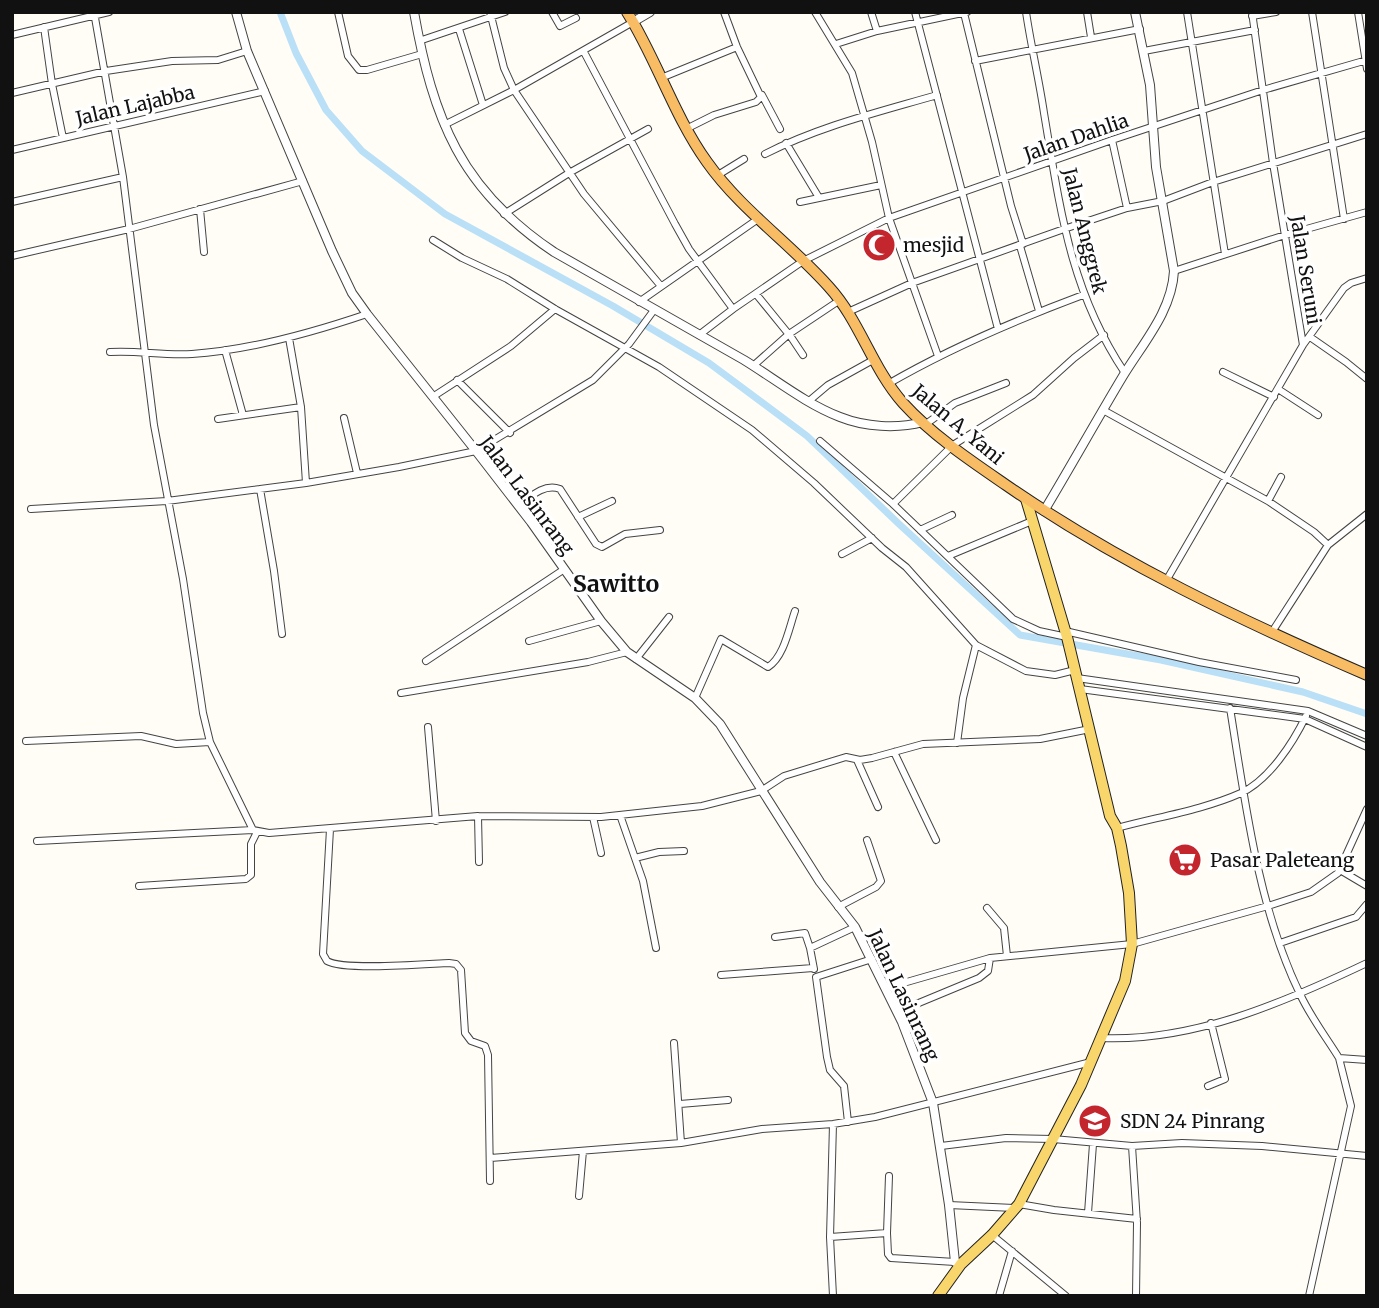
<svg xmlns="http://www.w3.org/2000/svg" width="1379" height="1308" viewBox="0 0 1379 1308" font-family="Merriweather,serif">
<style>
.lines{fill:none;stroke-linecap:round;stroke-linejoin:round}
.canal{stroke:#b9e0f7;stroke-width:7}
.minor-casing{stroke:#444;stroke-width:8}
.tertiary-casing{stroke:#444;stroke-width:10}
.primary-casing{stroke:#222;stroke-width:12}
.trunk-casing{stroke:#222;stroke-width:12}
.minor{stroke:#fff;stroke-width:6}
.tertiary{stroke:#fff;stroke-width:8}
.primary{stroke:#f9d66b;stroke-width:10}
.trunk{stroke:#f7bc64;stroke-width:10}
.labels{text-anchor:middle;stroke-width:7;stroke-linejoin:round;paint-order:stroke}
.street-label{font-size:19px;fill:#111;stroke:#fff}
.poi-label{font-size:19px;fill:#111;stroke:#fff;text-anchor:start}
.quarter-label{font-size:23px;font-weight:bold;fill:#111;stroke:#fff}
</style>
<rect width="100%" height="100%" fill="#fffdf5"/>
<g class="lines">
<path class="canal" d="M 280,12 L 296,53 L 326,110 L 362,151 L 445,214 L 613,306 L 709,363 L 807,436 L 899,524 L 1020,635 L 1161,660 L 1303,692 L 1367,714"/>
<defs>
<path id="minor" d="M 94,12 L 123,177 L 154,425 L 183,579 L 203,713 L 210,742 L 253,830 L 269,833 L 478,816 L 601,817 L 702,806 L 761,791 L 784,776 L 846,757 L 860,760 L 872,758 L 923,744 L 1040,739 L 1090,729
M 338,12 L 348,56 L 359,70 L 367,70 L 422,54
M 490,12 L 504,68 L 514,90 L 584,194 L 660,285
M 552,12 L 560,26 L 576,18
M 815,12 L 852,73 L 872,142 L 889,218 L 938,356
M 871,12 L 877,31
M 915,12 L 998,329
M 1026,12 C 1031,46 1039,79 1044,113 C 1060,208 1070,291 1125,373
M 1087,12 L 1091,37
M 1187,12 L 1225,254
M 1312,12 L 1344,219
M 1358,12 L 1367,69
M 964,13 L 1011,206 L 1023,244
M 1252,16 L 1276,12
M 44,27 L 52,84 L 63,138
M 459,29 L 483,105
M 12,35 L 109,12
M 419,41 L 505,12
M 836,44 L 877,31 L 967,12
M 1144,51 L 1255,30
M 584,52 L 675,224 L 689,249 L 733,309 L 699,335
M 975,61 L 1140,29
M 661,78 L 737,47
M 12,93 L 106,71 L 172,61 L 218,60 L 247,51
M 762,95 L 780,129
M 444,125 L 514,90 L 633,22
M 688,128 L 714,115 L 756,102 L 761,97 L 737,47 L 724,12
M 1112,140 L 1127,208
M 786,143 L 818,196
M 12,150 L 265,91
M 765,154 C 820,126 879,112 937,95
M 718,175 L 744,159
M 12,202 L 123,177
M 800,202 L 881,185
M 200,209 L 204,252
M 504,214 L 569,173 L 648,129
M 433,240 L 462,258 L 507,279 L 555,309 L 659,367 L 752,430 L 814,483 L 882,548 L 906,567 L 976,645 L 1026,671 L 1055,675 L 1075,670
M 1020,246 L 1039,311
M 12,256 L 129,229 L 303,181
M 1174,271 L 1285,235 L 1367,212
M 756,294 L 791,337 L 803,355
M 639,302 L 758,219
M 733,309 L 803,261 L 889,218 L 1112,140 L 1263,90 L 1367,60
M 848,312 L 912,283 L 1064,229 L 1127,208 L 1163,201 L 1213,182 L 1367,134
M 1310,337 L 1346,362 L 1367,379
M 289,338 L 301,407 L 306,483
M 1303,345 L 1344,288 L 1351,283 L 1367,278
M 225,350 L 243,415
M 110,352 C 137,350 164,356 192,354 C 251,350 311,333 367,314
M 753,366 L 789,334 L 840,300
M 1223,372 L 1274,397
M 457,380 L 510,433
M 888,384 C 950,348 1016,320 1083,295
M 1278,389 L 1318,415
M 434,396 L 511,346 L 555,309
M 809,401 L 828,385 L 873,360
M 1103,410 L 1268,501 L 1314,532 L 1328,545
M 344,418 L 357,473
M 218,419 L 301,407
M 926,424 L 955,403 L 1006,383
M 820,441 L 893,504 L 1013,619 L 1039,631 L 1067,637
M 260,489 L 274,571 L 282,634
M 1268,501 L 1281,477
M 893,504 L 953,445 L 1033,395 L 1074,358 L 1104,335
M 518,506 C 530,497 544,483 560,489 L 596,544 L 602,547 L 625,534 L 660,530
M 31,509 L 167,501 L 306,483 L 399,467 L 476,451 L 593,380 L 629,344 L 654,310
M 578,517 L 612,501
M 920,530 L 952,515
M 842,554 L 872,538
M 948,556 L 1032,521
M 1166,581 L 1303,345 L 1273,163 L 1252,12
M 1065,631 L 1199,662 L 1296,680
M 1272,632 L 1328,545 L 1367,514
M 529,641 L 601,621
M 636,659 L 669,617
M 426,661 L 563,570
M 1077,678 L 1308,711 L 1367,736
M 1080,689 L 1305,719 L 1367,747
M 401,693 L 588,662 L 627,652
M 695,698 L 721,639 L 768,667 C 784,657 789,628 795,611
M 1230,708 C 1245,801 1258,908 1300,994 C 1310,1016 1326,1037 1339,1058 L 1367,1060
M 428,727 L 436,821
M 26,741 L 141,736 L 176,744 L 210,742
M 957,743 L 963,698 L 976,645
M 894,752 L 936,840
M 857,760 L 878,807
M 620,815 L 643,881 L 656,948
M 478,816 L 479,862
M 593,817 L 601,853
M 1117,828 C 1157,817 1203,810 1241,793 C 1269,780 1293,743 1306,716
M 330,829 L 323,954 L 327,961 C 344,971 426,964 449,963 L 456,964 L 461,970 L 465,1033 L 471,1041 L 485,1046 L 488,1055 L 490,1181
M 37,841 L 253,830
M 635,858 L 659,852 L 684,851
M 1340,870 L 1367,886
M 139,886 L 246,879 L 251,875 L 251,844 L 257,832
M 838,907 L 876,887 L 881,881 L 867,840
M 987,908 L 1004,928 L 1007,956
M 775,937 L 805,933 L 810,948
M 1280,943 L 1356,917 L 1367,904
M 814,969 L 810,948 L 855,927
M 721,975 L 813,968
M 886,988 L 990,958 L 1132,944 L 1268,906 L 1311,892 L 1338,873 L 1367,809
M 897,1012 L 979,978 L 988,971 L 990,958
M 1101,1038 C 1194,1042 1285,1002 1367,963
M 674,1043 L 681,1143
M 1208,1086 L 1225,1079 L 1211,1023
M 680,1104 L 728,1100
M 848,1122 L 844,1086 L 830,1070 L 827,1057 L 816,977 L 872,959
M 833,1124 L 830,1237 L 833,1296
M 941,1146 L 1006,1138 L 1053,1139 L 1132,1146 L 1182,1143 L 1262,1146 L 1367,1156
M 1132,1146 L 1137,1223 L 1136,1296
M 490,1158 L 681,1143 L 762,1129 L 833,1124 L 875,1117 L 1091,1062
M 579,1196 L 583,1151
M 1019,1204 L 1054,1210 L 1137,1219
M 949,1205 L 1014,1208
M 1088,1213 L 1093,1144
M 887,1233 L 888,1254 L 891,1258 L 955,1262
M 992,1235 L 1066,1296
M 830,1237 L 887,1233 L 889,1176
M 999,1296 L 1012,1251
M 1309,1296 L 1351,1106 L 1339,1058"/>
<path id="tertiary" d="M 236,12 L 247,51 L 332,251 L 352,293 L 367,314 L 476,451 L 531,522 L 601,621 L 627,652 L 695,698 L 720,724 L 820,882 L 855,927 L 902,1022 L 933,1103 L 949,1205 L 955,1262 L 961,1264
M 414,12 C 433,119 461,190 554,252 C 617,288 681,324 744,360 C 775,379 806,404 840,417 C 865,427 897,429 923,422
M 633,22 L 650,12
M 1044,511 C 1071,466 1096,421 1123,376 C 1143,343 1172,311 1174,271 L 1156,167 L 1150,85 L 1135,12"/>
<path id="primary" d="M 938,1296 L 961,1264 L 992,1235 L 1019,1204 L 1081,1085 L 1125,981 L 1132,944 L 1129,893 L 1121,846 L 1117,828 L 1110,816 L 1067,637 L 1026,499"/>
<path id="trunk" d="M 627,12 C 657,60 674,116 707,162 C 741,210 790,243 829,287 C 860,321 872,368 903,403 C 932,435 971,461 1006,485 C 1119,563 1242,621 1367,675"/>
</defs>
<use href="#minor" class="minor-casing"/>
<use href="#tertiary" class="tertiary-casing"/>
<use href="#primary" class="primary-casing"/>
<use href="#trunk" class="trunk-casing"/>
<use href="#minor" class="minor"/>
<use href="#tertiary" class="tertiary"/>
<use href="#primary" class="primary"/>
<use href="#trunk" class="trunk"/>
</g>
<defs>
<symbol id="mosque-disc" viewBox="-11 -11 22 22"><circle r="9.5" fill="#c4262e" stroke="#fff"/><path d="M3.5-4.9A6 6 0 1 0 3.5 4.9A5 5 0 1 1 3.5-4.9Z" fill="#fff"/></symbol>
<symbol id="supermarket-disc" viewBox="-11 -11 22 22"><circle r="9.5" fill="#c4262e" stroke="#fff"/><path d="M-6-5.5h2.5l.6 2H6L4.5 2H-2.5L-4.4-4H-6ZM-1.5 3.2a1.3 1.3 0 1 0 .1 0ZM3 3.2a1.3 1.3 0 1 0 .1 0Z" fill="#fff"/></symbol>
<symbol id="school-disc" viewBox="-11 -11 22 22"><circle r="9.5" fill="#c4262e" stroke="#fff"/><path d="M0-5L7-2L0 1L-7-2ZM-4 1L0 2.5L4 1V4Q0 6-4 4Z" fill="#fff"/></symbol>
</defs>
<g fill-rule="evenodd">
<use href="#mosque-disc" x="860" y="226" width="38" height="38"/>
<use href="#supermarket-disc" x="1166" y="841" width="38" height="38"/>
<use href="#school-disc" x="1076" y="1102" width="38" height="38"/>
</g>
<g class="labels">
<g class="street-label">
<text transform="translate(135 105) rotate(-13)" y="7">Jalan Lajabba</text>
<text transform="translate(1076 137) rotate(-19)" y="7">Jalan Dahlia</text>
<text transform="translate(1085 231) rotate(76)" y="7">Jalan Anggrek</text>
<text transform="translate(1306 270) rotate(81)" y="7">Jalan Seruni</text>
<text transform="translate(958 424) rotate(40)" y="7">Jalan A. Yani</text>
<text transform="translate(527 495) rotate(53)" y="7">Jalan Lasinrang</text>
<text transform="translate(904 995) rotate(65)" y="7">Jalan Lasinrang</text>
</g>
<g class="poi-label">
<text x="903" y="252">mesjid</text>
<text x="1210" y="867">Pasar Paleteang</text>
<text x="1120" y="1128">SDN 24 Pinrang</text>
</g>
<g class="quarter-label">
<text x="616" y="592">Sawitto</text>
</g>
</g>
<rect width="1379" height="1308" fill="none" stroke="#111111" stroke-width="28"/>
</svg>
